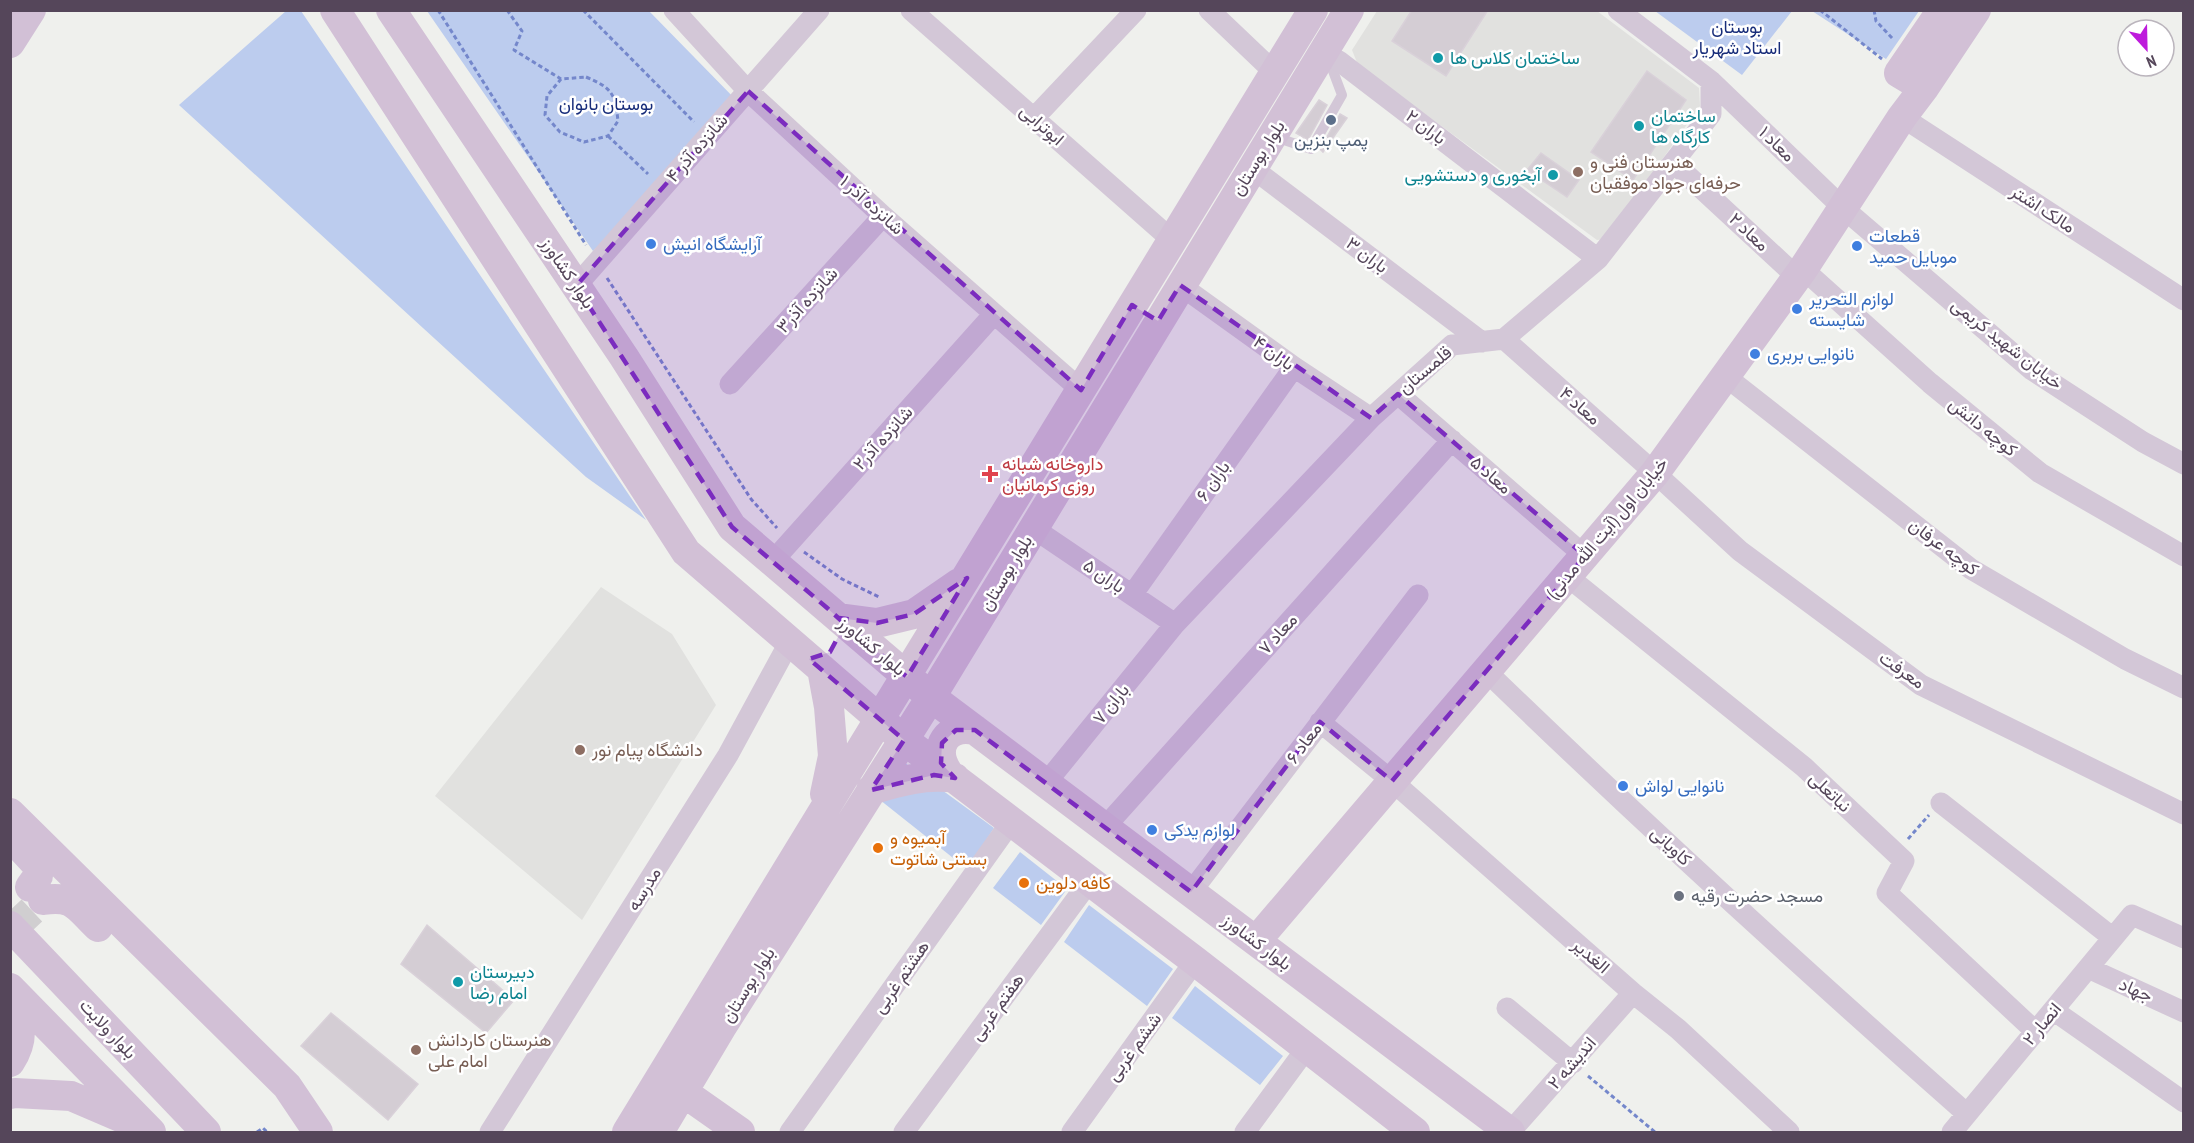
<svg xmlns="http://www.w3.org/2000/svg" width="2194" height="1143" viewBox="0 0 2194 1143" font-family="'PT Sans Narrow',Vazirmatn,sans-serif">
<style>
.education{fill:#e1e1df}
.green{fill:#bcccee}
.building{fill:#d4cdd4;stroke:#d9d1d9;stroke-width:1.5}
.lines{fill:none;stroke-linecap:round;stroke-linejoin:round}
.secondary-tunnel{stroke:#d0ced0;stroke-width:30;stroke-dasharray:30 15;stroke-linecap:butt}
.path{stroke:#7487cb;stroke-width:3;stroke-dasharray:4.5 3;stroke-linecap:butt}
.lane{stroke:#d3c7d7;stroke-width:10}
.street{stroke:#d3c7d7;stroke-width:21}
.secondary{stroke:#d2c0d6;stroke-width:30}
.marked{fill:#7b2cbf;fill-opacity:0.2;stroke:#7b2cbf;stroke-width:4.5;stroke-dasharray:12 8;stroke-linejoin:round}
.culture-dot{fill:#0f9aa8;stroke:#fff;stroke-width:2}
.service-dot{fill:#5c6f8a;stroke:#fff;stroke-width:2}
.education-dot{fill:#8d6e63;stroke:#fff;stroke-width:2}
.shop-dot{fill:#3f7fe0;stroke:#fff;stroke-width:2}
.health-dot{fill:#e0444e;stroke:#fff;stroke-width:2}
.food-dot{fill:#e8710a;stroke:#fff;stroke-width:2}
.worship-dot{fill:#6b7280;stroke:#fff;stroke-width:2}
.labels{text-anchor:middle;stroke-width:5;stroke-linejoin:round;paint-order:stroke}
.park-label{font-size:18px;fill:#182d7a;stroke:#fff}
.culture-label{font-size:18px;fill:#0d838f;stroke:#fff;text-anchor:start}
.street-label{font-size:18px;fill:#55465a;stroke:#fff}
.service-label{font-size:18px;fill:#4e5e75;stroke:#fff}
.education-label{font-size:18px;fill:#785e54;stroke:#fff;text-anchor:start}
.shop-label{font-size:18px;fill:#366cbe;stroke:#fff;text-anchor:start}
.health-label{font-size:18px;fill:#be3a42;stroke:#fff;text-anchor:start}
.food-label{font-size:18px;fill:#c56008;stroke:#fff;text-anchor:start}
.worship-label{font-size:18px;fill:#5b616d;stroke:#fff;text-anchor:start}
</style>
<rect width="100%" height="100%" fill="#eff0ed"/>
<path class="education" d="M 1377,11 L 1597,11 L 1699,88 L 1700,106 L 1606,239 L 1597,240 L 1358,65 L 1352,50 Z
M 601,587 L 672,634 L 716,705 L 582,920 L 435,796 Z"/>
<path class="green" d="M 286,11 L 301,11 L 646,520 L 586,477 L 179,105 Z
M 427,11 L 649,11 L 740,104 L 593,251 Z
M 1655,11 L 1792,11 L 1742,75 Z
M 1812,11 L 1919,11 L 1886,59 Z
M 905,763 L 994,828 L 967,869 L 880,800 Z
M 1020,852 L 1067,889 L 1041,925 L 993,888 Z
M 1089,905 L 1173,969 L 1147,1006 L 1064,942 Z
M 1195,986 L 1283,1056 L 1260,1085 L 1172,1018 Z"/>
<path class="building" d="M 1412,10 L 1488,10 L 1446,76 L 1392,41 Z
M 1647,71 L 1686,100 L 1633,180 L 1591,152 Z
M 1319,100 L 1327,105 L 1308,140 L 1296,133 Z
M 1340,114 L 1347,118 L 1323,152 L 1320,149 Z
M 1541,153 L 1579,180 L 1567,197 L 1527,170 Z
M 427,925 L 514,1000 L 486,1033 L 401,964 Z
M 331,1013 L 418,1084 L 388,1120 L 301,1046 Z"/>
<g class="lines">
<path class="secondary-tunnel" d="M 10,931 L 43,900"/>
<path class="path" d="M 438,10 L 586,245
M 507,10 L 522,31 L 514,50 L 561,79
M 583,10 L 694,122
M 1820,10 L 1882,59
M 1874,10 L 1876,21 L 1894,40
M 586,77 C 612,88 615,93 618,121 L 608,136 L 584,142 L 560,132 L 545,115 L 547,96 L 561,79 Z
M 608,136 L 648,174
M 607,278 L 751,499 L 777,528
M 804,552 L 842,579 L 881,598
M 1908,839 L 1929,815
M 1588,1076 L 1655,1132
M 257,1132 L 263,1128 L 267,1132"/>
<path class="lane" d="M 1275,137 L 1311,149 L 1342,95 L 1327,55"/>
<path class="street" d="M 674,10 L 748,91 L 883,216 L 1081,390
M 911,10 L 1172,240
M 1209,10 L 1275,73
M 1618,10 L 1711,81 L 1843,208 L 2032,370 L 2143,442 L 2184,464
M 1339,61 L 1598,259
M 1902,117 L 2184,300
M 1034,118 L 1136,10
M 1674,163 L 1797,277
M 1252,168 L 1482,342
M 1803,269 L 1930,383 L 2040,473 L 2184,556
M 1180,285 L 1294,367 L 1371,418
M 576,286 L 819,10
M 1504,339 L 1655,473 L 1740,551 L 1921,685 L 2184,814
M 1725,376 L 1971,569 L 2125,659 L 2184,688
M 730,384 L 883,216
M 1398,394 L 1585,556
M 1033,528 L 1175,624
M 772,562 L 994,314
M 1567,576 L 1804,767 L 1904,861 L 1887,893 L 2035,1031
M 1132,595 L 1294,367
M 1486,671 C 1643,823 1804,970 1967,1114
M 1320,722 L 1392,781 L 1633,993 L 1678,1029 L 1789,1132
M 1046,783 L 1175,624 L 1371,418 L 1452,345 L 1504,339 L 1598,259 L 1711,114 L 1711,81
M 1941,803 L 2113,938
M 1105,827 L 1452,440
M 1191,892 L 1418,595
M 2088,968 L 2184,1012
M 1507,1008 L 1573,1063
M 2053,1010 L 2184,1102
M 490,1132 L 728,755 L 790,641
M 790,1132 L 1011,822
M 904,1132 L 1089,882
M 1072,1132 L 1195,961
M 1245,1132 L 1306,1049
M 1510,1132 L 1633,993
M 1952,1132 L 2132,915 L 2184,938"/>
<path class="secondary" d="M 335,10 L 686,552 L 904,740 L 1195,961 L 1415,1132
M 391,10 L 624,357 L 732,527 L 931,697 L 1510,1132
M 10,43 L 31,10
M 1924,88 L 1899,73 L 1942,10
M 839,618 L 877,623 L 914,614 L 959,583
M 822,669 L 829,707 L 833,756 L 825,794
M 947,771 C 932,747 947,724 975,730
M 871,790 C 899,781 926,774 955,778
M 10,813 L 287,1086 L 318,1132
M 13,839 L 37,865 L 38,876 L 30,887
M 43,900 C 74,895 77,907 98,927
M 10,926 L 206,1132
M 1256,941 L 1655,473 L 1803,269 L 1902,117 L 1924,88 L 1976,10
M 10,988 L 151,1132
M 10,992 C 19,1019 27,1036 10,1062
M 683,1092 L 740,1132
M 10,1094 L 15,1093 L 71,1096 L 134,1123
M 627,1132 L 1313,10
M 659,1132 L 721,1028 L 931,697 L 1349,10"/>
</g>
<path class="marked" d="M 748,91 L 1081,390 L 1132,305 L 1158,321 L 1180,285 L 1371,418 L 1398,394 L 1585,556 L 1392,781 L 1320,722 L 1191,892 L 975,730 L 956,730 L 942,743 L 941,763 L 955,778 L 934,775 L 871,790 L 904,740 L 809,659 L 830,652 L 845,624 L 907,677 L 967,578 L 914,614 L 877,623 L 839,618 L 845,624 L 826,607 L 732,527 L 576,286 Z"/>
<g class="culture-dot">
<circle cx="1438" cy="58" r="6"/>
<circle cx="1639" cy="126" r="6"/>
<circle cx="1553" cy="175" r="6"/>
<circle cx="458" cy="982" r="6"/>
</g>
<circle class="service-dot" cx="1331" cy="120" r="6"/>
<g class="education-dot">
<circle cx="1578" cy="172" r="6"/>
<circle cx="580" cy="750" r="6"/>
<circle cx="416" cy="1050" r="6"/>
</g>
<g class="shop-dot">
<circle cx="651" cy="244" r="6"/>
<circle cx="1857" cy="246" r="6"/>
<circle cx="1797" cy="309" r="6"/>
<circle cx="1755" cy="354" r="6"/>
<circle cx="1623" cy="786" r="6"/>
<circle cx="1152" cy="830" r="6"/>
</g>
<path class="health-dot" d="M987 465h6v6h6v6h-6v6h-6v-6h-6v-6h6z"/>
<g class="food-dot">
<circle cx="878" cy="848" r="6"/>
<circle cx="1024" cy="883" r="6"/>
</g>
<circle class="worship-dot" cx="1679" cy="896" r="6"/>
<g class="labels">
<g class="park-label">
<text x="1737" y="33">بوستان<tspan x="1737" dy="21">استاد شهریار</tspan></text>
<text x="606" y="110">بوستان بانوان</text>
</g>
<g class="culture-label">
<text x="1450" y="64">ساختمان کلاس ها</text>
<text x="1651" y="122">ساختمان<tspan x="1651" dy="21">کارگاه ها</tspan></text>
<text x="1541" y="181" text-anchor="end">آبخوری و دستشویی</text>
<text x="470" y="978">دبیرستان<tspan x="470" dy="21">امام رضا</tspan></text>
</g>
<g class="street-label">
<text transform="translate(1042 125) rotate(41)" y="6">ابوترابی</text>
<text transform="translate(1426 127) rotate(37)" y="6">باران ۲</text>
<text transform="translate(1777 144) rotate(44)" y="6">معاد ۱</text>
<text transform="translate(697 148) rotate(-49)" y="6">شانزده آذر ۴</text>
<text transform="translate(1258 158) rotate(-58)" y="6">بلوار بوستان</text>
<text transform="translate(872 205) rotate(42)" y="6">شانزده آذر ۱</text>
<text transform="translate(2043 209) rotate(33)" y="6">مالک اشتر</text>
<text transform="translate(1749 232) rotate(43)" y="6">معاد ۲</text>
<text transform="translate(1367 255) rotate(37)" y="6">باران ۳</text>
<text transform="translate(568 273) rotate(56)" y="6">بلوار کشاورز</text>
<text transform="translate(807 300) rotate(-48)" y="6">شانزده آذر۳</text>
<text transform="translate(2007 344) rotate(38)" y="6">خیابان شهید کریمی</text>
<text transform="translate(1274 353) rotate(36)" y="6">باران ۴</text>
<text transform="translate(1425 370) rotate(-40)" y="6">قلمستان</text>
<text transform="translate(1580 406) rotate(41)" y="6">معاد ۴</text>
<text transform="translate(1983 427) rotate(39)" y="6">کوچه دانش</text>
<text transform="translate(883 438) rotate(-48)" y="6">شانزده آذر۲</text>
<text transform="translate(1491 475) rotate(41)" y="6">معاد ۵</text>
<text transform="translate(1213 481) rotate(-55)" y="6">باران ۶</text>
<text transform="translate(1607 528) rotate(-50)" y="6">خیابان اول (آیت الله مدنی)</text>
<text transform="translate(1944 547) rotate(37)" y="6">کوچه عرفان</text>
<text transform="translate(1006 573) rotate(-59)" y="6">بلوار بوستان</text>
<text transform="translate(1104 576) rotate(34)" y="6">باران ۵</text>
<text transform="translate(1278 634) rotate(-48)" y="6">معاد ۷</text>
<text transform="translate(872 646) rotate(40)" y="6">بلوار کشاورز</text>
<text transform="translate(1902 670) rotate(35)" y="6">معرفت</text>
<text transform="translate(1111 704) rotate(-51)" y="6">باران ۷</text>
<text transform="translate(1304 743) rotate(-53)" y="6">معاد ۶</text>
<text transform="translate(1830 792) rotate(43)" y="6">نباتعلی</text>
<text transform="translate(1671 846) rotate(43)" y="6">کاویانی</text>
<text transform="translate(644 889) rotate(-58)" y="6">مدرسه</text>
<text transform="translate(1257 942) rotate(37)" y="6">بلوار کشاورز</text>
<text transform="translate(1591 956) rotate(41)" y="6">الغدیر</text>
<text transform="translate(901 977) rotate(-55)" y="6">هشتم غربی</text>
<text transform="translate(748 985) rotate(-58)" y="6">بلوار بوستان</text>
<text transform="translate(2136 990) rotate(24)" y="6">جهاد</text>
<text transform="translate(997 1007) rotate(-54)" y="6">هفتم غربی</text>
<text transform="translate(2042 1024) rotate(-50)" y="6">انصار ۲</text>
<text transform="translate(108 1029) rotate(47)" y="6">بلوار ولایت</text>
<text transform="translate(1134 1047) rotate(-54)" y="6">ششم غربی</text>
<text transform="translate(1572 1063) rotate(-49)" y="6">اندیشه ۲</text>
</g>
<g class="service-label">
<text x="1331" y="146">پمپ بنزین</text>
</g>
<g class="education-label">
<text x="1590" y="168">هنرستان فنی و<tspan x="1590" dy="21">حرفه‌ای جواد موفقیان</tspan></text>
<text x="592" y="756">دانشگاه پیام نور</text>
<text x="428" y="1046">هنرستان کاردانش<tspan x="428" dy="21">امام علی</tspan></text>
</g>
<g class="shop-label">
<text x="1869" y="242">قطعات<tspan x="1869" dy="21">موبایل حمید</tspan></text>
<text x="663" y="250">آرایشگاه انیش</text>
<text x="1809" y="305">لوازم التحریر<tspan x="1809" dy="21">شایسته</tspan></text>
<text x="1767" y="360">نانوایی بربری</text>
<text x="1635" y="792">نانوایی لواش</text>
<text x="1164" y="836">لوازم یدکی</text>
</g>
<g class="health-label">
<text x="1002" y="470">داروخانه شبانه<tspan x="1002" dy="21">روزی کرمانیان</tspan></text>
</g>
<g class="food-label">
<text x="890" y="844">آبمیوه و<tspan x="890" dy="21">بستنی شاتوت</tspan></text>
<text x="1036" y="889">کافه دلوین</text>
</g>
<g class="worship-label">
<text x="1691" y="902">مسجد حضرت رقیه</text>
</g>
</g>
<rect width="2194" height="1143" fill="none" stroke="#55465a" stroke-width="24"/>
<g transform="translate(2146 48) rotate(158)"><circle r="28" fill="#ffffff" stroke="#bbb5bd" stroke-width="1.5"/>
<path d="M0-4.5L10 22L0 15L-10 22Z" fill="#be1bdc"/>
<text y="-9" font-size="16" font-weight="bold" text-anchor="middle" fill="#55465a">N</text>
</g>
</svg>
